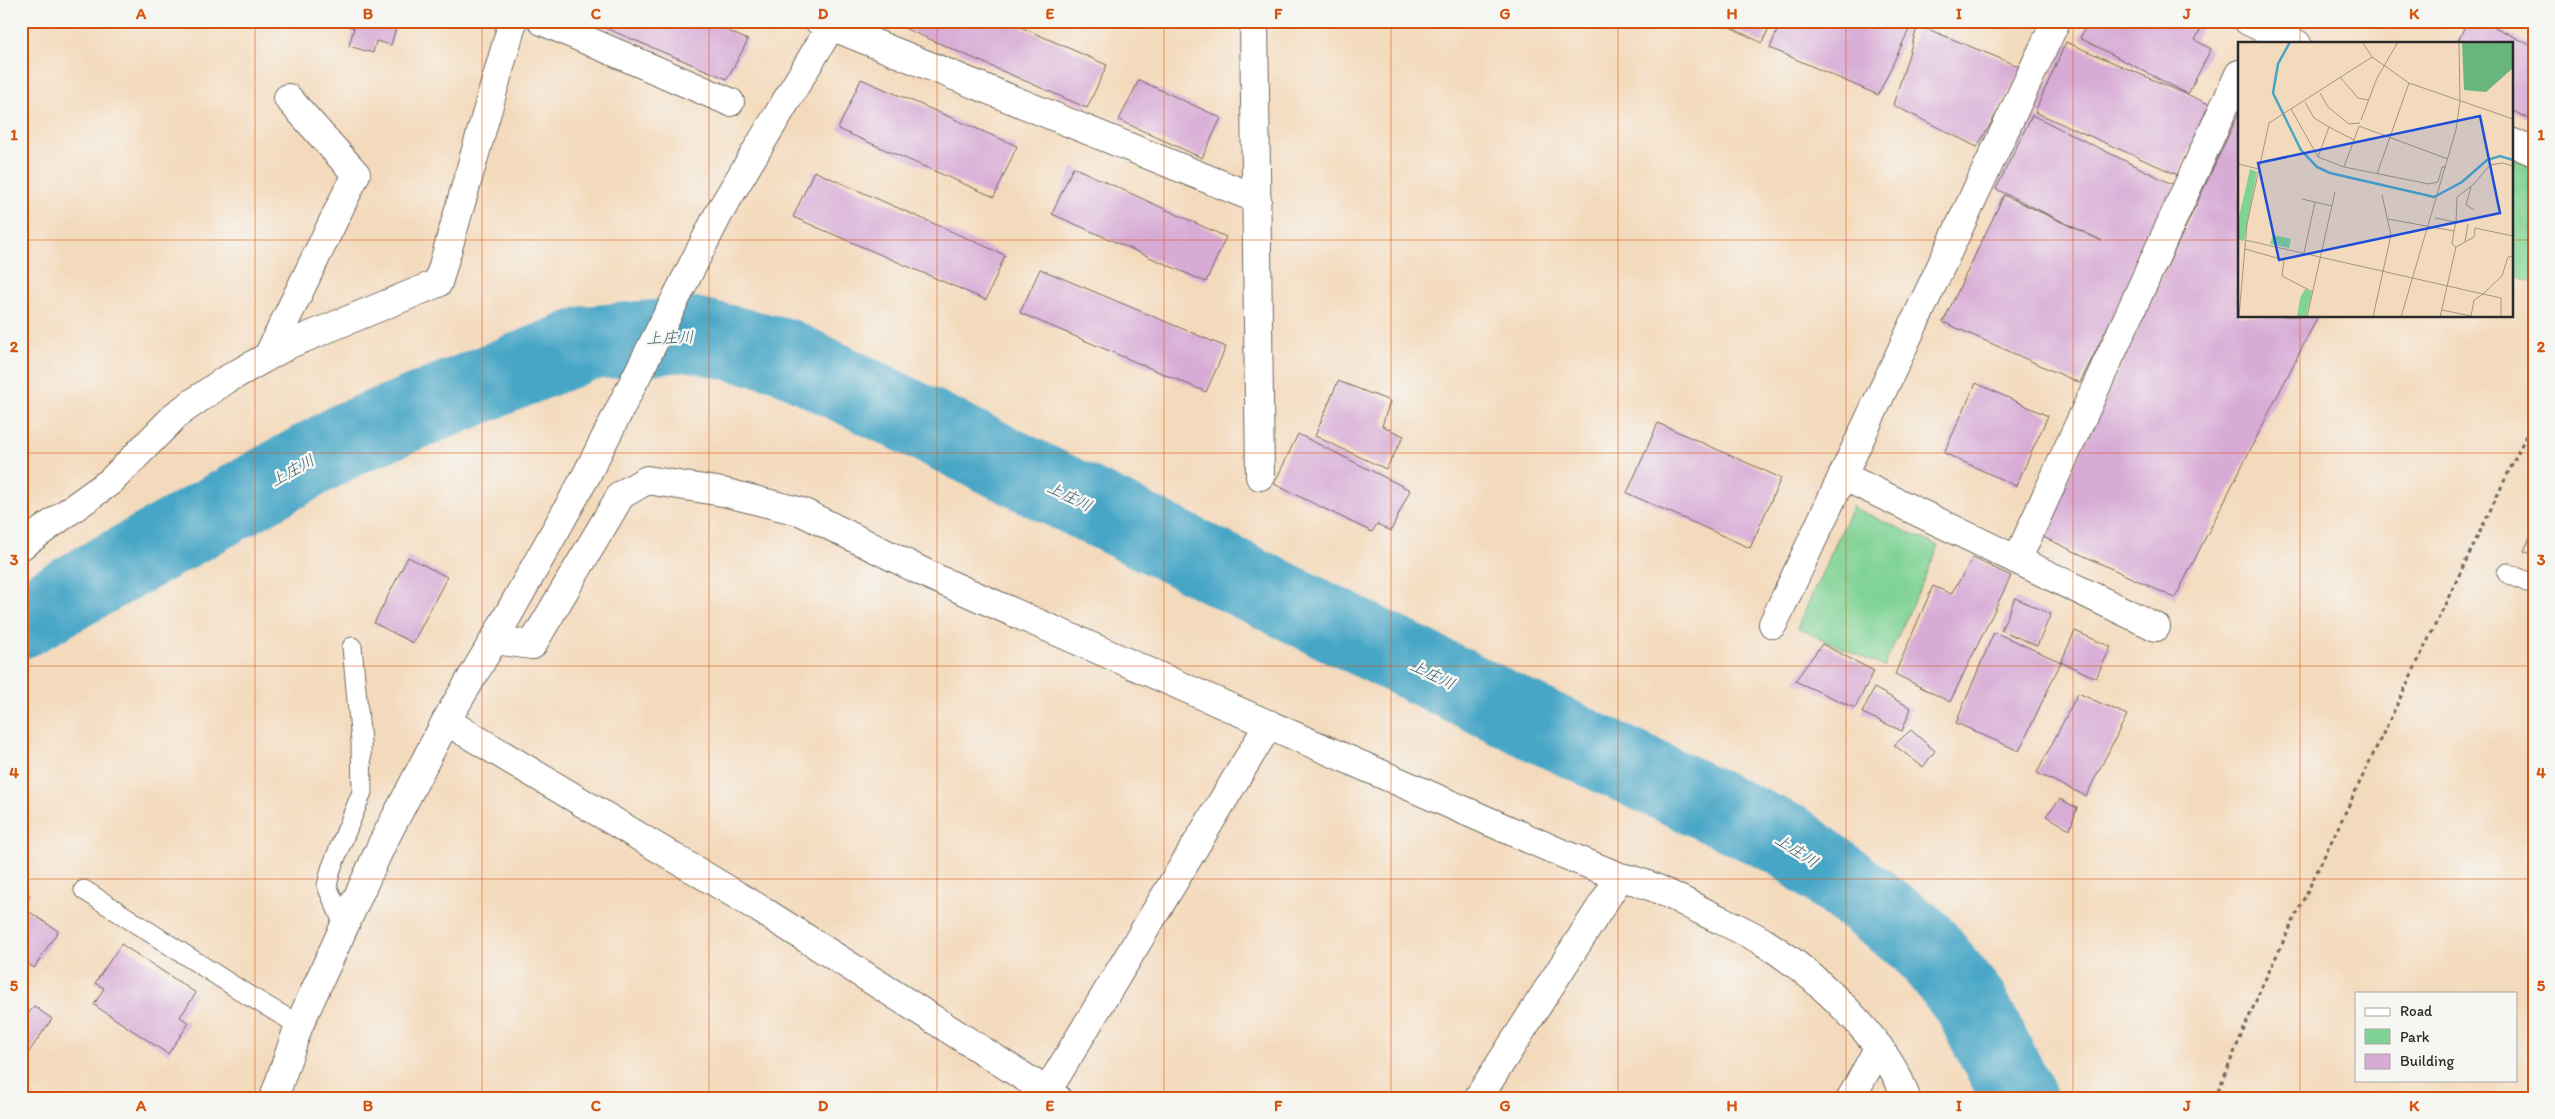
<svg xmlns="http://www.w3.org/2000/svg" width="2555" height="1119" viewBox="0 0 2555 1119" font-family="Itim,'Klee One',sans-serif">
<style>
.green{fill:#80d395;stroke:#567f60}
.lines{fill:none;stroke-linecap:round;stroke-linejoin:round}
.river{stroke:#47a6c6;stroke-width:75}
.building{fill:#d8abd6}
.service-casing{stroke:#71685e;stroke-width:21}
.minor-casing{stroke:#71685e;stroke-width:30}
.tertiary-casing{stroke:#71685e;stroke-width:30}
.path{stroke:#71685e;stroke-width:3;stroke-dasharray:4 4;stroke-linecap:butt}
.service{stroke:#fff;stroke-width:19}
.minor{stroke:#fff;stroke-width:28}
.tertiary{stroke:#fff;stroke-width:28}
.grid{fill:none;stroke:#d5540f;stroke-width:1;stroke-opacity:0.55}
.labels{text-anchor:middle;stroke-width:5;stroke-linejoin:round;paint-order:stroke}
.water-label{font-size:16px;font-style:italic;fill:#365c69;stroke:#f6f6f2}
.inset-river{fill:none;stroke:#47a6c6;stroke-width:2.5}
.inset-road{fill:none;stroke:#a49482;stroke-width:1}
.view{fill:#1d4ed8;fill-opacity:0.15;stroke:#1d4ed8;stroke-width:2.5}
.inset-edge{fill:none;stroke:#2b2b2b;stroke-width:2.5}
.neatline{fill:none;stroke:#d5540f;stroke-width:2}
.grid-label{font-size:16px;text-anchor:middle;font-weight:bold;fill:#d5540f}
</style>
<rect width="100%" height="100%" fill="#f6f6f2"/>
<filter id="ink" filterUnits="userSpaceOnUse"><feTurbulence type="fractalNoise" baseFrequency=".02" numOctaves="2"/><feDisplacementMap in="SourceGraphic" scale="10" xChannelSelector="R" yChannelSelector="G"/><feConvolveMatrix kernelMatrix="1 2 1 2 8 2 1 2 1" color-interpolation-filters="sRGB"/></filter>
<filter id="wash" filterUnits="userSpaceOnUse"><feTurbulence type="fractalNoise" baseFrequency=".0096" numOctaves="4" result="noise"/><feDisplacementMap in="SourceGraphic" scale="20" xChannelSelector="R" yChannelSelector="G"/><feGaussianBlur stdDeviation="1.12" result="paint"/><feColorMatrix in="noise" values="0 0 0 0 0 0 0 0 0 0 0 0 0 0 0 0 0 1.4 0 .05"/><feComposite in="paint" operator="in"/></filter>
<g filter="url(#wash)">
<rect width="100%" height="100%" fill="#f4dabc"/>
<path class="green" d="M 2511,156 L 2534,167 L 2534,283 L 2511,273 Z
M 1852,507 L 1939,546 L 1884,667 L 1797,628 Z"/>
<g class="lines">
<path class="river" d="M 21,621 L 350,438 L 587,343 L 691,334 L 783,355 L 1535,723 L 1788,841 L 1921,941 L 1971,1004 L 2019,1098"/>
</g>
<g id="blocks">
<path class="building" d="M 341,21 L 398,21 L 391,45 L 376,41 L 373,53 L 349,46 L 354,28 L 340,23 Z
M 589,21 L 706,21 L 748,40 L 727,79 Z
M 897,21 L 1007,21 L 1107,65 L 1087,108 L 895,24 Z
M 1718,21 L 1772,21 L 1762,43 Z
M 1781,21 L 1913,21 L 1878,95 L 1770,48 Z
M 2089,21 L 2205,21 L 2195,40 L 2211,49 L 2188,94 L 2080,38 Z
M 2467,21 L 2483,21 L 2534,47 L 2534,121 L 2511,110 L 2511,44 L 2457,44 Z
M 1918,25 L 2023,68 L 1977,147 L 1893,105 Z
M 2066,42 L 2209,104 L 2178,175 L 2035,112 Z
M 861,79 L 1017,146 L 994,197 L 838,129 Z
M 1139,80 L 1221,118 L 1202,158 L 1119,120 Z
M 2239,113 L 2239,316 L 2318,316 L 2175,598 L 2041,536 Z
M 2032,115 L 2176,186 L 2080,383 L 1943,322 L 2004,195 L 2102,241 L 1996,189 Z
M 1073,167 L 1226,237 L 1206,282 L 1052,214 Z
M 814,171 L 1005,255 L 986,300 L 793,217 Z
M 1040,269 L 1226,347 L 1206,392 L 1020,313 Z
M 1338,381 L 1390,401 L 1382,426 L 1404,436 L 1386,469 L 1315,436 Z
M 1976,383 L 2048,416 L 2016,486 L 1944,453 Z
M 1658,423 L 1781,478 L 1750,548 L 1627,493 Z
M 1298,434 L 1410,490 L 1391,531 L 1377,524 L 1372,532 L 1274,484 Z
M 2534,529 L 2534,555 L 2524,551 Z
M 408,557 L 447,577 L 413,643 L 374,623 Z
M 1973,558 L 2011,576 L 1950,702 L 1895,674 L 1933,586 L 1951,594 Z
M 2015,598 L 2051,614 L 2037,646 L 2001,630 Z
M 2075,631 L 2111,647 L 2096,678 L 2061,662 Z
M 1994,632 L 2061,662 L 2019,751 L 1956,723 Z
M 1822,644 L 1874,671 L 1855,708 L 1795,681 Z
M 1874,688 L 1911,708 L 1902,731 L 1862,713 Z
M 2078,693 L 2127,715 L 2086,796 L 2037,773 Z
M 1911,730 L 1935,751 L 1923,767 L 1894,745 Z
M 2060,799 L 2077,808 L 2070,829 L 2046,816 Z
M 21,889 L 30,895 L 22,907 L 58,931 L 34,968 L 21,960 Z
M 121,944 L 196,993 L 180,1017 L 189,1023 L 168,1054 L 94,1005 L 104,988 L 95,983 Z
M 34,1006 L 52,1019 L 21,1063 L 21,1024 Z"/>
</g>
</g>
<g filter="url(#ink)">
<use href="#blocks" fill-opacity="0" stroke="#71685e" stroke-width="1"/>
<g class="lines">
<defs>
<path id="service" d="M 2507,573 L 2534,585
M 84,890 L 246,994 L 299,1025
M 345,927 L 327,886 L 331,869 L 362,792 L 361,742 L 352,647"/>
<path id="minor" d="M 542,21 L 730,102
M 819,21 L 1257,199
M 1254,21 L 1260,476
M 2248,21 L 2297,44
M 2511,142 L 2534,152
M 268,356 L 356,174 L 288,98
M 1843,476 L 2156,627
M 21,546 L 111,481 L 177,414 L 224,381 L 290,344 L 438,283 L 513,21
M 2017,560 L 2239,74
M 1773,624 L 2056,21
M 494,640 L 532,645 L 621,495 L 647,480 L 723,492 L 802,512 L 933,577 L 1561,853 L 1620,877
M 446,721 L 760,909 L 1057,1098
M 1043,1098 L 1269,724
M 1478,1098 L 1620,877 C 1653,884 1674,897 1704,912 C 1724,922 1746,931 1765,943 C 1815,974 1888,1041 1906,1098
M 1851,1098 L 1879,1047"/>
<path id="tertiary" d="M 274,1098 L 299,1025 L 382,844 L 446,721 L 494,640 L 586,476 L 719,213 L 834,21"/>
</defs>
<use href="#service" class="service-casing"/>
<use href="#minor" class="minor-casing"/>
<use href="#tertiary" class="tertiary-casing"/>
<path class="path" d="M 2215,1098 L 2263,984 L 2534,419"/>
<use href="#service" class="service"/>
<use href="#minor" class="minor"/>
<use href="#tertiary" class="tertiary"/>
</g>
</g>
<path class="grid" d="M 255,21 L 255,1098M 482,21 L 482,1098M 709,21 L 709,1098M 937,21 L 937,1098M 1164,21 L 1164,1098M 1391,21 L 1391,1098M 1618,21 L 1618,1098M 1846,21 L 1846,1098M 2073,21 L 2073,1098M 2300,21 L 2300,44M 21,240 L 2239,240M 2511,240 L 2534,240M 2300,316 L 2300,1098M 21,453 L 2534,453M 21,666 L 2534,666M 21,879 L 2534,879"/>
<g class="labels">
<g class="water-label">
<text transform="translate(670 337) rotate(-2)" y="6">上庄川</text>
<text transform="translate(292 470) rotate(-29)" y="6">上庄川</text>
<text transform="translate(1070 496) rotate(26)" y="6">上庄川</text>
<text transform="translate(1433 674) rotate(26)" y="6">上庄川</text>
<text transform="translate(1797 850) rotate(33)" y="6">上庄川</text>
</g>
</g>
<g transform="translate(2238 42)">
<rect width="275" height="275" fill="#f4dabc"/>
<path d="M 12,127 L 19,130 L 6,199 L 0,198 L 0,179 ZM 35,193 L 53,197 L 51,206 L 32,202 ZM 67,247 L 74,250 L 68,275 L 59,275 L 62,256 Z" fill="#80d395"/>
<path d="M 224,0 L 275,0 L 275,26 L 248,50 L 226,48 Z" fill="#68b57e"/>
<path class="inset-river" d="M 52,0 L 40,22 L 35,51 L 63,108 L 79,125 L 92,131 L 196,155 L 224,140 L 249,118 L 262,114 L 275,118"/>
<path class="inset-road" d="M 124,0 L 134,15 L 171,41 L 275,77M 102,35 L 120,56 L 130,58M 82,51 L 90,65 L 111,82 L 122,81M 67,60 L 76,76 L 91,85M 53,67 L 80,115 L 91,85 L 116,98 L 106,125 L 80,115M 123,78 L 139,36 L 160,0M 116,98 L 121,84 L 210,117M 0,122 L 21,127M 106,125 L 191,142 L 200,140 L 204,125 L 208,125M 139,132 L 171,41M 233,145 L 228,163 L 236,168M 64,157 L 94,164M 197,176 L 218,180 L 219,155 L 236,142 L 252,123 L 265,121 L 275,124M 150,177 L 216,189 L 218,180M 7,198 L 245,252M 227,200 L 230,182M 218,205 L 236,195 L 237,186 L 275,194M 7,207 L 46,218 L 44,234 L 75,250M 66,211 L 77,160M 204,268 L 233,274 L 236,258 L 245,252M 1,274 L 9,182 L 31,81 L 134,15M 69,275 L 97,150M 135,275 L 153,193 L 144,153M 163,275 L 218,88 L 222,59 L 221,0M 202,275 L 218,205 L 214,202 L 216,189M 263,275 L 263,256 L 245,252 L 264,234 L 270,215 L 275,214"/>
<path class="view" d="M 242,74 L 262,171 L 41,218 L 20,121 Z"/>
<rect width="275" height="275" class="inset-edge"/>
</g>
<rect width="2555" height="1119" fill="none" stroke="#f6f6f2" stroke-width="55"/>
<rect x="2355" y="992" width="162" height="90" fill="#f6f6f2" stroke="#a5a5a2"/>
<rect x="2365" y="1008" width="25" height="8" fill="#ffffff" stroke="#a5a5a2"/>
<text x="2400" y="1016" font-size="15" fill="#2b2b2b">Road</text>
<rect x="2365" y="1029" width="25" height="15" fill="#80d395" stroke="#a5a5a2"/>
<text x="2400" y="1042" font-size="15" fill="#2b2b2b">Park</text>
<rect x="2365" y="1054" width="25" height="15" fill="#d8abd6" stroke="#a5a5a2"/>
<text x="2400" y="1066" font-size="15" fill="#2b2b2b">Building</text>
<rect x="28" y="28" width="2500" height="1064" class="neatline"/>
<g class="grid-label">
<text x="141" y="19">A</text>
<text x="368" y="19">B</text>
<text x="596" y="19">C</text>
<text x="823" y="19">D</text>
<text x="1050" y="19">E</text>
<text x="1278" y="19">F</text>
<text x="1505" y="19">G</text>
<text x="1732" y="19">H</text>
<text x="1959" y="19">I</text>
<text x="2187" y="19">J</text>
<text x="2414" y="19">K</text>
<text x="14" y="140">1</text>
<text x="2541" y="140">1</text>
<text x="14" y="352">2</text>
<text x="2541" y="352">2</text>
<text x="14" y="565">3</text>
<text x="2541" y="565">3</text>
<text x="14" y="778">4</text>
<text x="2541" y="778">4</text>
<text x="14" y="991">5</text>
<text x="2541" y="991">5</text>
<text x="141" y="1111">A</text>
<text x="368" y="1111">B</text>
<text x="596" y="1111">C</text>
<text x="823" y="1111">D</text>
<text x="1050" y="1111">E</text>
<text x="1278" y="1111">F</text>
<text x="1505" y="1111">G</text>
<text x="1732" y="1111">H</text>
<text x="1959" y="1111">I</text>
<text x="2187" y="1111">J</text>
<text x="2414" y="1111">K</text>
</g>
</svg>
